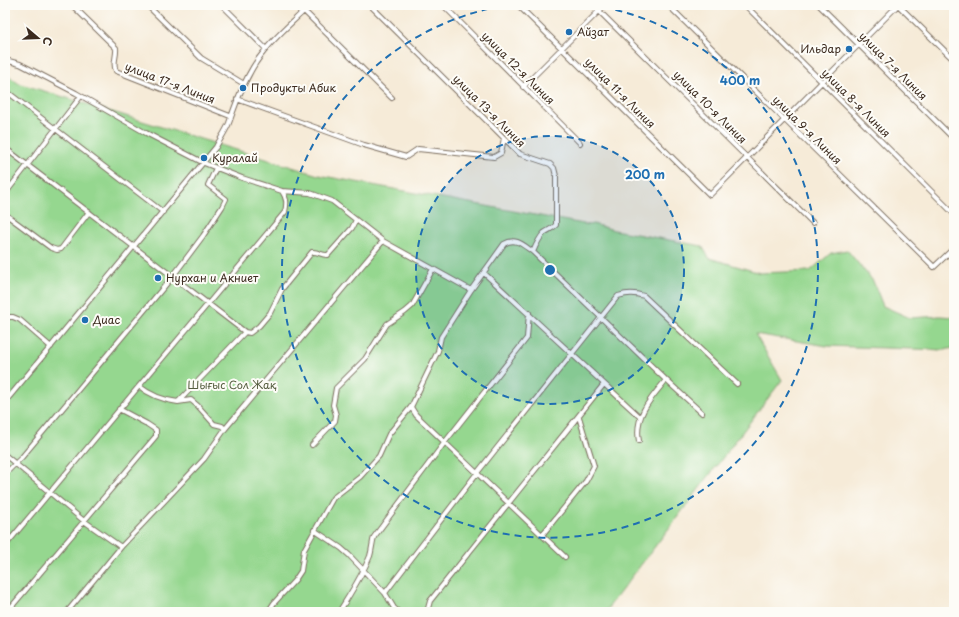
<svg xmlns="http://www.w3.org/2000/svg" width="959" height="617" viewBox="0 0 959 617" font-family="'Playpen Sans',sans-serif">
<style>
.green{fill:#95d78f;stroke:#688056}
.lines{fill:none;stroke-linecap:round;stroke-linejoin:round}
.minor-casing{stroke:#7c6e5f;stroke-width:6}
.minor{stroke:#fff;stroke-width:4}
.ring{fill:none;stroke:#1f6fb2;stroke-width:2;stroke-dasharray:7 5}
.poi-dot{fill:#1f6fb2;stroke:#fdfcf7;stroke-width:1.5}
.labels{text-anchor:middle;stroke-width:4;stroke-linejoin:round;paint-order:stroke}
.poi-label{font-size:11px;fill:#3b2a1e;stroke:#fdfcf7;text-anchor:start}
.street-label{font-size:11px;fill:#3b2a1e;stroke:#fdfcf7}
.park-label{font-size:11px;fill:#565e40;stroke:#fdfcf7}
.centre{fill:#1f6fb2;stroke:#fdfcf7;stroke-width:2}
.ring-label{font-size:12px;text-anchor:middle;font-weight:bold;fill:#1f6fb2;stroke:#fdfcf7;stroke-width:4;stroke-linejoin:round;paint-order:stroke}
</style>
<rect width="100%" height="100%" fill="#fdfcf7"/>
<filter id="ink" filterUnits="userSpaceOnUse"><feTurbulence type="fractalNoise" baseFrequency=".025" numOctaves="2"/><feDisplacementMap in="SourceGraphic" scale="8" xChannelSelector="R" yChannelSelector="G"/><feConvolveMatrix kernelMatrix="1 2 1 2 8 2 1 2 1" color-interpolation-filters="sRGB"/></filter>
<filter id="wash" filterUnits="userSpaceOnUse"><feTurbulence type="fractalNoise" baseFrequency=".012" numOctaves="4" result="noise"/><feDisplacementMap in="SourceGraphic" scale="16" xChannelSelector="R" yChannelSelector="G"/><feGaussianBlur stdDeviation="0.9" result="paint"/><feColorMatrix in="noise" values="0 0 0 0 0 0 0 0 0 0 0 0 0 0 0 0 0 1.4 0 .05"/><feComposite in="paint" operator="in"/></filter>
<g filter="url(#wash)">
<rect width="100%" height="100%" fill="#f6ebd8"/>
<path class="green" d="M 5,73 L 18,83 L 318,175 L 589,225 L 593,224 L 614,230 L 702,246 L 709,258 L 760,273 L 810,271 L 831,253 L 847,250 L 873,281 L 883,306 L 910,318 L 940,316 L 954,317 L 954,348 L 942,350 L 827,346 L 755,334 L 782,380 L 605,612 L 5,612 Z"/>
</g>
<g filter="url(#ink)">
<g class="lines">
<defs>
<path id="minor" d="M 72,5 L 116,48 C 117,57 112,63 116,71 L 230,116
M 147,5 L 201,58 L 244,84
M 222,5 L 266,49
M 298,5 L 392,98
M 370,5 L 520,154 L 550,164 L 554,168 L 556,176 L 556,225 C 552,229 548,230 544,233 C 539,238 536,245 533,252
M 443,5 L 580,143
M 518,5 L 710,195 L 898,5
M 593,5 L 813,223
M 668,5 L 934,267 L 954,248
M 745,5 L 954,214
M 819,5 L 954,139
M 898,5 L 954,60
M 5,60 L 20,64 L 76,93 L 146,133 L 204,163 L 242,178 L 282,191 L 310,193 L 332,201 L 383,241 L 471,290
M 523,87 L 605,5
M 5,90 L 163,212
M 237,99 L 364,145 L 406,157 L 418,149 L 494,157 L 501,153 L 504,138
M 5,148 L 245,332
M 5,194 L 81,96
M 5,214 L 51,248 L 57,250 L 61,249 L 89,212
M 484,273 L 640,417
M 5,317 L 13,317 L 20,320 L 51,347
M 139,386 C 151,396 163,400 178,402 L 245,332 L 250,333 L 259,326 L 270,313 L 282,289 L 312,252 C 318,251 322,256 328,255 L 352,228 L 356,220
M 5,402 L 216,147 C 220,139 226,131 229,123 C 238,97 248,70 266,49 C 279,33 296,19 310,5
M 178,402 L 191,400 L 198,406 L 214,424 L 222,426 L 225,429
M 411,407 L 416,415 L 565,557
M 639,441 C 634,416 651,398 666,380
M 312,445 L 335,421 L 336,415 L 333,405 L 336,388 L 365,359 L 387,324 L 405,312 L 412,306 L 433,269
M 5,455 L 84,521 L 121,547
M 5,474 L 22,457 L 173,276 L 203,236 L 222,207 L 226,199 L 208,185 L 216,168
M 314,530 L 341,548 L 349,555 L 385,593 L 394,608 L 399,612
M 542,535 L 586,481 L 594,466 L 579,417
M 5,546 L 285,212 C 287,203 287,199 282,191
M 385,593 L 477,473 L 618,296 C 628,293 634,293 644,296 L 737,384
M 5,603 L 15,612
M 7,612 L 156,436 L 156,430 L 147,424 L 119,409
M 67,612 L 121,547 L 204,459 L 225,429 L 383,241
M 268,612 L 274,603 L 295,580 L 301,571 L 304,550 L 333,498 L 360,477 L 379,456 L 389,434 L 411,407 L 438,351 L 441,337 L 471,290 L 504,244 C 516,237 523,245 533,252 L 666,380 L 702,413
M 339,612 C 350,594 362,576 370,556 C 372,550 372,543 374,537 L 445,442 L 527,338 L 529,313
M 427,612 L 430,601 L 604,384"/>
</defs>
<use href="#minor" class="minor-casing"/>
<use href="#minor" class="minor"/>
</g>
</g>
<circle cx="550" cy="270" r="134" fill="#1f6fb2" fill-opacity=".12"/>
<g class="ring">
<circle cx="550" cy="270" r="134"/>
<path d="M592 5A268 268 0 1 1 508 5"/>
</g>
<g class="poi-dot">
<circle cx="569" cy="32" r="4"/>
<circle cx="849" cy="49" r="4"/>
<circle cx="243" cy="88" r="4"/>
<circle cx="204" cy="158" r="4"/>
<circle cx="158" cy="278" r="4"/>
<circle cx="85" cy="320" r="4"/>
</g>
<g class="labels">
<g class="poi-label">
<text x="577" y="36">Айзат</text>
<text x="841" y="53" text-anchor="end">Ильдар</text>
<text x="251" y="92">Продукты Абик</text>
<text x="212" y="162">Куралай</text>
<text x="166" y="282">Нурхан и Акниет</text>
<text x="93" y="324">Диас</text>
</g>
<g class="street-label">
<text transform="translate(893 66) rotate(45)" y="4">улица 7-я Линия</text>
<text transform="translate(518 68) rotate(45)" y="4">улица 12-я Линия</text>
<text transform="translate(170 83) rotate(21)" y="4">улица 17-я Линия</text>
<text transform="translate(620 93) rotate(45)" y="4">улица 11-я Линия</text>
<text transform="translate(856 103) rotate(45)" y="4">улица 8-я Линия</text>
<text transform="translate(710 107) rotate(45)" y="4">улица 10-я Линия</text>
<text transform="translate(489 111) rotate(45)" y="4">улица 13-я Линия</text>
<text transform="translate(807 130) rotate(45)" y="4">улица 9-я Линия</text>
</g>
<g class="park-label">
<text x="232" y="389">Шығыс Сол Жақ</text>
</g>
</g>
<circle cx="550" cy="270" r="6" class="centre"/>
<g class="ring-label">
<text x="740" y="85">400 m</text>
<text x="645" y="179">200 m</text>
</g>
<rect width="959" height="617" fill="none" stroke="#fdfcf7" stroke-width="20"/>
<g transform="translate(38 38) rotate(109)" stroke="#fdfcf7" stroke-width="3" paint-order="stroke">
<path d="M0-3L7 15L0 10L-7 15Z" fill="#3b2a1e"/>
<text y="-6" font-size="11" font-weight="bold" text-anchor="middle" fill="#3b2a1e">С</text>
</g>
</svg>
